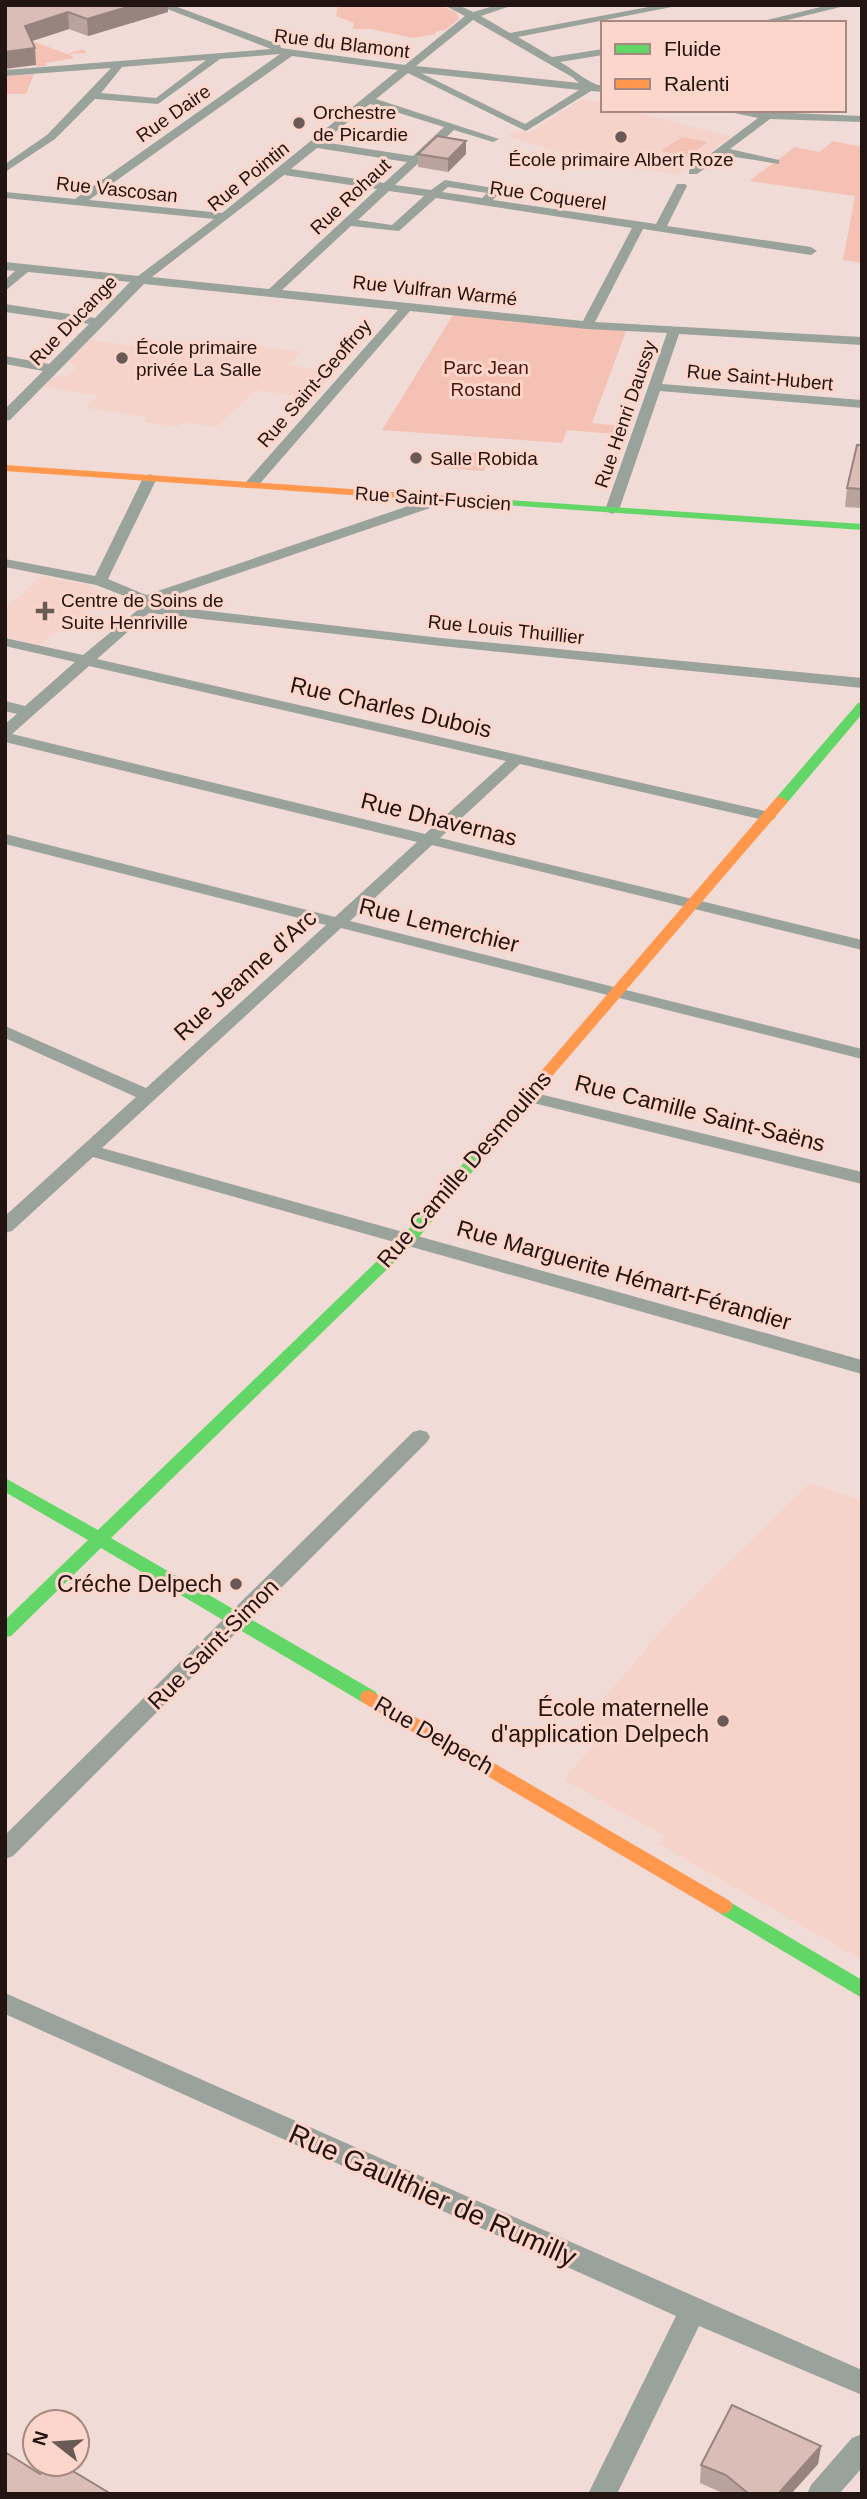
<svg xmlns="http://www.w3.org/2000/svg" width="867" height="2499" viewBox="0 0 867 2499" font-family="Helvetica,sans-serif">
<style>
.built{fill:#f6d3ca}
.green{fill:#f4c1b4}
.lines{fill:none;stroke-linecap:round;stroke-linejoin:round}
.street{fill:#9aa39b;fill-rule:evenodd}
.fast{fill:#63d668;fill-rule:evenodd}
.slow{fill:#ff974d;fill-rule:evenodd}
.wall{fill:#bba39d}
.shaded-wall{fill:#98847f}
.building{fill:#d9bdb6;stroke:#98847f;stroke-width:2}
.poi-dot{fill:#6a5a56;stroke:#fcd5cb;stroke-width:2.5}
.labels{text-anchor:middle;stroke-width:6;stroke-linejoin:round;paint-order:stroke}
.far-street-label{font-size:19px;fill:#221411;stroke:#fcd5cb}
.far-poi-label{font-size:19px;fill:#221411;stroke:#fcd5cb;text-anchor:start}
.far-park-label{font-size:19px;fill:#4e1406;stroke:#fcd5cb}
.street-label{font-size:23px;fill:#221411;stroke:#fcd5cb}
.poi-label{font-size:23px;fill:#221411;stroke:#fcd5cb;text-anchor:end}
.near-street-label{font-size:28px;fill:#221411;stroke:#fcd5cb}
</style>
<rect width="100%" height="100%" fill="#f1dbd6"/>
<path class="built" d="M 582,99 L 603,103 L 603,110 L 628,110 L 732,137 L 677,175 L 573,157 L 507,136 L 517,130 L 529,134 Z
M 89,340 L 211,356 L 226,342 L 302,352 L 288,365 L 334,373 L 312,398 L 257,390 L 216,427 L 184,422 L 179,427 L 144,422 L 147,417 L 87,408 L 98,395 L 43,387 L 51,378 L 68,375 L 76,368 L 69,360 Z
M 41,576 L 89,585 L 112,601 L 84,611 L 95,620 L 52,634 L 40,645 L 5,637 L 5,609 Z
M 810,1483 L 862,1501 L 862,1960 L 659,1844 L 665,1836 L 564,1780 L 603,1734 L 583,1723 L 674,1616 Z"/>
<path class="green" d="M 338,5 L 438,5 L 456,12 L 459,19 L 445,30 L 435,32 L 436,34 L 413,38 L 371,29 L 353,29 L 354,23 L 336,16 Z
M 8,32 L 67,54 L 82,49 L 87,53 L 68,54 L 75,58 L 45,63 L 47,66 L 37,67 Z
M 34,74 L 26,94 L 5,94 L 5,76 Z
M 682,137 L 708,142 L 687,157 L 661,151 Z
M 833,141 L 862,147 L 862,263 L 843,260 L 855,196 L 749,181 L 795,147 L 819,152 Z
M 453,315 L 626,331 L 592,423 L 630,427 L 627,435 L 567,430 L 562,443 L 382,430 Z
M 451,451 L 490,454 L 484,471 L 444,468 Z"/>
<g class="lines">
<path class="street" d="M 157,5 L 172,5 L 280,45 L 281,48 L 405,65 L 465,16 L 444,5 L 458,5 L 473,12 L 497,5 L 514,5 L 481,16 L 510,33 L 659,5 L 682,5 L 518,37 L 552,57 L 603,49 L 603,55 L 560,62 C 574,69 588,84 603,86 L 603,92 L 591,91 L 526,131 L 408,73 L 376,99 L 499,139 L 493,142 L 454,130 L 395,185 L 431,190 L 445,180 L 499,189 L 501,191 L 493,200 L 656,224 L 677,184 L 685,184 L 687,186 L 667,226 L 811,247 L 817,251 L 811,255 L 643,229 L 595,322 L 862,337 L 862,345 L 679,334 L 662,384 L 862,400 L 862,408 L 660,391 L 619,510 L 612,514 L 605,510 L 667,333 L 587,329 L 410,311 L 256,488 L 246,488 L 246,482 L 398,310 L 144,284 L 10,420 L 5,421 L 5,409 L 43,371 L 5,364 L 5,356 L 49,364 L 89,324 L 5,312 L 5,304 L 95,318 L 130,282 L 28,272 L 5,291 L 5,280 L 15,271 L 5,270 L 5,262 L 138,276 L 214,219 L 5,198 L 5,192 L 75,199 L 280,54 L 220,59 L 158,104 L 95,99 L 55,139 L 5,172 L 5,164 L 47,135 L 111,68 L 5,76 L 5,70 L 271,49 ZM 473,20 L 572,77 L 579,83 L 416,66 ZM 292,56 L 398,70 L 222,213 L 89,200 ZM 206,60 L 156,98 L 101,93 L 122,67 ZM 421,73 L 579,90 L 525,124 ZM 370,104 L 444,127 L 413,156 L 323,142 ZM 317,148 L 407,162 L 384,183 L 291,169 ZM 284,175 L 377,189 L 269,289 L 152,277 ZM 448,187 L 487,193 L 482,198 L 442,192 ZM 389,191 L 424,196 L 392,225 L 358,220 ZM 436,198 L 632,228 L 583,321 L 282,290 L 351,226 L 399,231 Z
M 829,5 L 849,5 L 775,23 L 755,23 Z
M 720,110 L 862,116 L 862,122 L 770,119 L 730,149 L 779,160 L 779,164 L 723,155 L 697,174 L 689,174 L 689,170 L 758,118 Z
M 150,474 L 157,478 L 108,579 L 146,595 L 423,501 L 434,494 L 441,498 L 433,507 L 148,604 L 441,638 L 862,678 L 862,688 L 441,646 L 149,613 L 97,659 L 774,813 L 776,816 L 774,819 L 768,821 L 520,764 L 440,838 L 862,940 L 862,950 L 432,845 L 350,921 L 862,1049 L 862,1059 L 341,928 L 102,1148 L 862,1360 L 862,1374 L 93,1157 L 12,1231 L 5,1233 L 5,1216 L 136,1097 L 5,1038 L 5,1026 L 146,1088 L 326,925 L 5,844 L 5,834 L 335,917 L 417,842 L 5,742 L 5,724 L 17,714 L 5,711 L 5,701 L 25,706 L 75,662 L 5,646 L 5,638 L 83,655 L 145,604 L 96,585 L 5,567 L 5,559 L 95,576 L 143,478 ZM 89,666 L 506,761 L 425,834 L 12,734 Z
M 527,1091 L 862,1172 L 862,1184 L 521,1100 L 518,1096 L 521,1092 Z
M 420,1430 L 427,1432 L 430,1437 L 427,1442 L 13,1856 L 5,1859 L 5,1835 L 413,1432 Z
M 5,1993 L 862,2370 L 862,2395 L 699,2326 L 617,2494 L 588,2494 L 676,2316 L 5,2014 Z
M 862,2434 L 862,2468 L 839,2494 L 807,2494 L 811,2485 L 852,2438 Z"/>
<path class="fast" d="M 451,496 L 862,524 L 862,530 L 447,501 L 447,497 Z
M 862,702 L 862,714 L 786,804 L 776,804 L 776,798 L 858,703 Z
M 518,1103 L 525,1107 L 523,1110 L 414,1243 L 111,1538 L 376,1692 L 378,1697 L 376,1702 L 369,1704 L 362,1702 L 101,1548 L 11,1636 L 5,1637 L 5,1620 L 88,1540 L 5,1492 L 5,1478 L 98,1530 L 402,1237 L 513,1104 Z
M 723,1898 L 862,1980 L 862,1998 L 716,1911 L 713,1906 L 716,1901 Z"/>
<path class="slow" d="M 5,465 L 451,496 L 457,499 L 451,502 L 5,471 Z
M 781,797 L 788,801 L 786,804 L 523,1110 L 513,1110 L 511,1107 L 513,1104 L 776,798 Z
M 369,1690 L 730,1901 L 733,1906 L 730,1911 L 723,1914 L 716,1911 L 362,1702 L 360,1697 L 362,1692 Z"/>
</g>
<path class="wall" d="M 5,5 L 168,5 L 168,12 L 88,36 L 69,29 L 32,41 L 36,65 Z
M 418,154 L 466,154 L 448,172 L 418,167 Z
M 862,445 L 862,508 L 845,507 L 847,488 Z
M 821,2446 L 818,2464 L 791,2494 L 725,2494 L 700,2483 L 701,2465 Z"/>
<path class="shaded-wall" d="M 134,5 L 168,5 L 168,12 L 88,36 L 87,19 Z
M 68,12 L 69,29 L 26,43 L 25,26 Z
M 35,48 L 36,65 L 5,69 L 5,52 Z
M 466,141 L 466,154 L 448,172 L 448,159 Z
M 821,2446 L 818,2464 L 791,2494 L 778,2494 Z"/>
<path class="building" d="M 5,5 L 134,5 L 87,19 L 68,12 L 25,26 L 35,48 L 5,52 Z
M 437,136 L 466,141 L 448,159 L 418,154 Z
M 857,445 L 862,445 L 862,489 L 847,488 Z
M 732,2405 L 821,2446 L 778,2494 L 749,2494 L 726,2475 L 701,2465 Z
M 5,2452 L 40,2474 L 48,2464 L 61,2464 L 111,2494 L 5,2494 Z"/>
<g class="poi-dot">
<circle cx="299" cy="123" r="7"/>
<circle cx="621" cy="137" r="7"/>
<circle cx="122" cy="358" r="7"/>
<circle cx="416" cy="458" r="7"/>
<path d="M41.5 600.5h7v7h7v7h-7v7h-7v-7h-7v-7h7z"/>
<circle cx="236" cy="1584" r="7"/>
<circle cx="723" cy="1721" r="7"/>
</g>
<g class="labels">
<g class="far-street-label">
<text transform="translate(342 43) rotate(7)" y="7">Rue du Blamont</text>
<text transform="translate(173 113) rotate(-35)" y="7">Rue Daire</text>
<text transform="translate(248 176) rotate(-39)" y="7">Rue Pointin</text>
<text transform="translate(117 189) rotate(6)" y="7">Rue Vascosan</text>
<text transform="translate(548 195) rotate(8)" y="7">Rue Coquerel</text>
<text transform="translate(350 196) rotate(-43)" y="7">Rue Rohaut</text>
<text transform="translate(435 290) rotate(6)" y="7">Rue Vulfran Warmé</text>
<text transform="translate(73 320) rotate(-46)" y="7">Rue Ducange</text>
<text transform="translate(760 377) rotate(5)" y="7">Rue Saint-Hubert</text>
<text transform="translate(314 383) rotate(-49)" y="7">Rue Saint-Geoffroy</text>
<text transform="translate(625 414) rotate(-71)" y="7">Rue Henri Daussy</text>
<text transform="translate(433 498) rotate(4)" y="7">Rue Saint-Fuscien</text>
<text transform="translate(506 629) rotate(6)" y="7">Rue Louis Thuillier</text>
</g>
<g class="far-poi-label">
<text x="313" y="119">Orchestre<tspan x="313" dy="22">de Picardie</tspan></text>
<text x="621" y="166" text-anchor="middle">École primaire Albert Roze</text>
<text x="136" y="354">École primaire<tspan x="136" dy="22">privée La Salle</tspan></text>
<text x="430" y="465">Salle Robida</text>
<text x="61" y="607">Centre de Soins de<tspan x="61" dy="22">Suite Henriville</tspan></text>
</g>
<g class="far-park-label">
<text x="486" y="374">Parc Jean<tspan x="486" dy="22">Rostand</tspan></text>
</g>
<g class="street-label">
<text transform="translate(391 707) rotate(13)" y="8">Rue Charles Dubois</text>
<text transform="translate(439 819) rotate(14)" y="8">Rue Dhavernas</text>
<text transform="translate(439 925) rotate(14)" y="8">Rue Lemerchier</text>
<text transform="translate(245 975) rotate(-42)" y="8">Rue Jeanne d'Arc</text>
<text transform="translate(700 1113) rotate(14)" y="8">Rue Camille Saint-Saëns</text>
<text transform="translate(464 1169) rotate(-49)" y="8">Rue Camille Desmoulins</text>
<text transform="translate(624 1275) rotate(16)" y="8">Rue Marguerite Hémart-Férandier</text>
<text transform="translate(213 1644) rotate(-45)" y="8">Rue Saint-Simon</text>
<text transform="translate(434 1735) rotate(30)" y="8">Rue Delpech</text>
</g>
<g class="poi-label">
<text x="222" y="1592">Créche Delpech</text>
<text x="709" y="1716">École maternelle<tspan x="709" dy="26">d'application Delpech</tspan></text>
</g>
<g class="near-street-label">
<text transform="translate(433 2195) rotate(24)" y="10">Rue Gaulthier de Rumilly</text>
</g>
</g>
<rect width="867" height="2499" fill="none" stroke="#221411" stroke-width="14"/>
<rect x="601" y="21" width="245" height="91" fill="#fcd5cb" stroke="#a58881" stroke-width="2"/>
<rect x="615" y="44" width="35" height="10" fill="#63d668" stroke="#a58881" stroke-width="2"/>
<text x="664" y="56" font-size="21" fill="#221411">Fluide</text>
<rect x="615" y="79" width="35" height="10" fill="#ff974d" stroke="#a58881" stroke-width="2"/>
<text x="664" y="91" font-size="21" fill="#221411">Ralenti</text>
<g transform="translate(56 2443) rotate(287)"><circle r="33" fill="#fcd5cb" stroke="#a58881" stroke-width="2"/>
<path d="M0-5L12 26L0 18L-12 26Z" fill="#6a5a56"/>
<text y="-10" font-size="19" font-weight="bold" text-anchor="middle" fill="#221411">N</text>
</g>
</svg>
